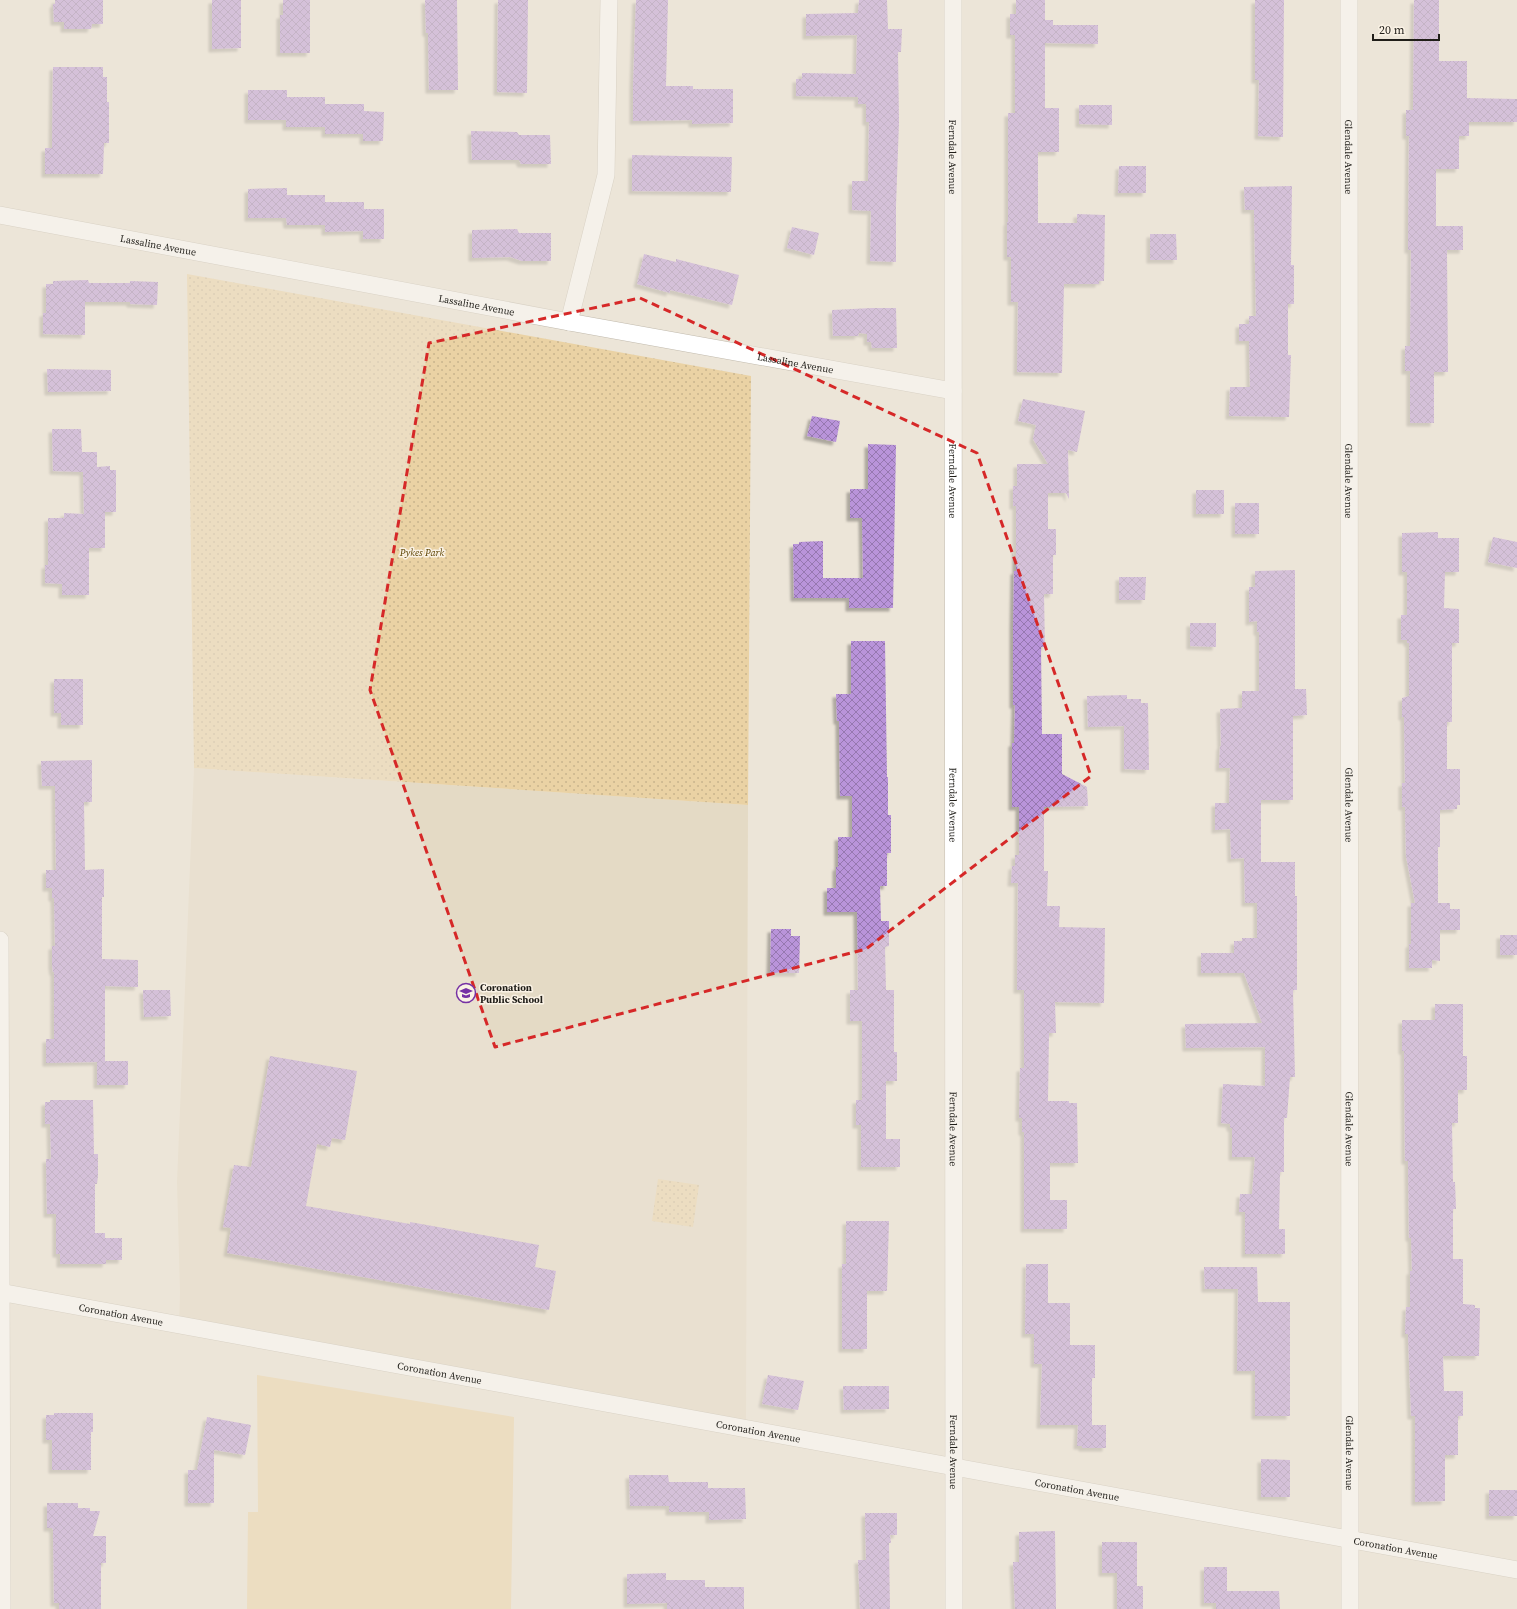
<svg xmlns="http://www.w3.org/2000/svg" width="1517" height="1609" viewBox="0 0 1517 1609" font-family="'Source Serif 4',serif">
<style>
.built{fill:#e4dac5}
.grass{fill:#ead2a4}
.park{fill:url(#park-dots)}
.building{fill:url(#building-cross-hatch);filter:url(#shadow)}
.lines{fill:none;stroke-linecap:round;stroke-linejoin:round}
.street-casing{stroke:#c1baad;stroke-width:18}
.street{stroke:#fff;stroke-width:17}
.marked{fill:none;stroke:#d62828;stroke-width:3;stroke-dasharray:8 5;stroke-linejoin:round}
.labels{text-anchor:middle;stroke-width:3;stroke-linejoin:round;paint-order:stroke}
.street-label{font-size:10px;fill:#201e19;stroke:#faf2e5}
.park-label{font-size:10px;font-style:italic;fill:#5e4402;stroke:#faf2e5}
.poi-label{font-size:10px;font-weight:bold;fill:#201e19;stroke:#faf2e5;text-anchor:start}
</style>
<defs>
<pattern id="park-dots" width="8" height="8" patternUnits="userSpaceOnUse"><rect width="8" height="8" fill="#ead2a4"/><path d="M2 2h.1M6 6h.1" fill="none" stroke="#c8b48d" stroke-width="1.8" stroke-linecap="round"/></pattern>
<pattern id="building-cross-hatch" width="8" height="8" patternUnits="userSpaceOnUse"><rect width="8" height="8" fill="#b994da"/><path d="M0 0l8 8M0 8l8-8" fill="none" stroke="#9678b0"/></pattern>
<filter id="shadow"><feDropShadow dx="-3.5" dy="3.5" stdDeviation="1" flood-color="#0004"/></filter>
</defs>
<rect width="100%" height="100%" fill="#ece5d8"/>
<path class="built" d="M 194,768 L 748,805 L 746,1435 L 179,1326 L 180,1293 L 177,1182 Z"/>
<path class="grass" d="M 257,1375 L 514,1417 L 511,1609 L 247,1609 L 248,1512 L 258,1512 Z"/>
<path class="park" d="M 187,274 L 751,376 L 748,805 L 194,768 Z
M 658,1179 L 699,1185 L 693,1227 L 652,1221 Z"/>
<path class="building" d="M 55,0 L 103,0 L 103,24 L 92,24 L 91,29 L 64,29 L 64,22 L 54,22 L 53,4 L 55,4 Z
M 212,0 L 241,0 L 241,48 L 212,49 Z
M 283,0 L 310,0 L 310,53 L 280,53 L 280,15 L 283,15 Z
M 425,0 L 457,0 L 458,90 L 429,90 L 428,33 L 426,33 Z
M 498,0 L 528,0 L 527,93 L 497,92 Z
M 636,0 L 668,0 L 666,86 L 693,86 L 693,89 L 733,89 L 733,123 L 692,124 L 692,120 L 633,121 L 633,86 Z
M 859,0 L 887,0 L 888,29 L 902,29 L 901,52 L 898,52 L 899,122 L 896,206 L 896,262 L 870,261 L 871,211 L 852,210 L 852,181 L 868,181 L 869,122 L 866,122 L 866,104 L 858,104 L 858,97 L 796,96 L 796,79 L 802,79 L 802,73 L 856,74 L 857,35 L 806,36 L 806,14 L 858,13 Z
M 1016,0 L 1045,0 L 1045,20 L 1053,20 L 1053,25 L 1098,25 L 1098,44 L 1045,43 L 1045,108 L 1059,108 L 1059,152 L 1038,152 L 1038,223 L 1077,223 L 1077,214 L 1105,215 L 1104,281 L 1099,281 L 1099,284 L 1064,284 L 1062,373 L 1017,372 L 1018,302 L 1011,302 L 1011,257 L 1007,257 L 1007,222 L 1008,222 L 1008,113 L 1015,113 L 1015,35 L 1010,35 L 1010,14 L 1016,14 Z
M 1255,0 L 1284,0 L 1283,137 L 1258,136 L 1259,80 L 1255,80 Z
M 1414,0 L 1439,0 L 1439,61 L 1467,61 L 1467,98 L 1517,99 L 1517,122 L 1469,122 L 1469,136 L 1459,136 L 1459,169 L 1436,169 L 1436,226 L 1463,226 L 1463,250 L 1447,250 L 1448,372 L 1434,372 L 1434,423 L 1410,423 L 1410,371 L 1405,371 L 1405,346 L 1410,346 L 1411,250 L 1408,250 L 1409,136 L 1406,136 L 1406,110 L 1413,110 Z
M 53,67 L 103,67 L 103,77 L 107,77 L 107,102 L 109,102 L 109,143 L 104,143 L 103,174 L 45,174 L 45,148 L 52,148 Z
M 248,90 L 287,90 L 287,97 L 325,97 L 325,104 L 364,104 L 364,111 L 384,112 L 383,141 L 363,141 L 363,134 L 325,134 L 325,127 L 286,127 L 286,120 L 248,120 Z
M 1079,105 L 1112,105 L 1112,125 L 1079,124 Z
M 471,131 L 517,132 L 519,135 L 550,135 L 551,164 L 521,164 L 519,160 L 472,160 Z
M 632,155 L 732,157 L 731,192 L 632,191 Z
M 1119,166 L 1146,166 L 1146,193 L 1118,193 Z
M 1292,186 L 1291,265 L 1294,265 L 1294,304 L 1288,304 L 1288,355 L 1291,355 L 1289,417 L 1229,416 L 1230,387 L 1250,387 L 1249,341 L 1239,341 L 1239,324 L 1249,324 L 1249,316 L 1256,316 L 1254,210 L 1245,210 L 1244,187 Z
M 287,188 L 287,195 L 325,195 L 325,202 L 364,202 L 364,209 L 384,209 L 384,239 L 363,239 L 363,231 L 325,232 L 325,225 L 287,225 L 286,218 L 248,218 L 248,189 Z
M 792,227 L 819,233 L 814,255 L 787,248 Z
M 517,229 L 519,233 L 551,233 L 551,261 L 522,261 L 510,257 L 472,258 L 472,230 Z
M 1150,234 L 1176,234 L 1177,260 L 1150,260 Z
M 644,254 L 676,262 L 676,259 L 739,275 L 732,305 L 670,290 L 670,293 L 637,284 Z
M 88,280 L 89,283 L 130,283 L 130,281 L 158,282 L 157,305 L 130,304 L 130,302 L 85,302 L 85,335 L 43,334 L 43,313 L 46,313 L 46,284 L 53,284 L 53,281 Z
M 872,308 L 896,308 L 897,348 L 872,348 L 871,342 L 867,342 L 867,334 L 859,333 L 858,336 L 833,336 L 832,310 Z
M 47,369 L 111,370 L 111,391 L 48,392 Z
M 1023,399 L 1085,411 L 1077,452 L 1068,450 L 1069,499 L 1066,493 L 1048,493 L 1048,529 L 1056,529 L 1056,555 L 1053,555 L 1053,594 L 1044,594 L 1045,647 L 1041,647 L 1042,734 L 1062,734 L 1062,774 L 1087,787 L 1088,806 L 1044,807 L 1044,871 L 1048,871 L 1047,906 L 1060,906 L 1059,927 L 1105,928 L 1104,1003 L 1055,1002 L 1056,1033 L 1049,1033 L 1048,1101 L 1069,1101 L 1069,1103 L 1077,1103 L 1078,1163 L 1050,1163 L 1050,1200 L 1067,1200 L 1067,1229 L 1024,1229 L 1024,1132 L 1022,1132 L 1022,1118 L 1019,1118 L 1020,1068 L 1024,1068 L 1024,990 L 1017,990 L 1018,883 L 1011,883 L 1012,866 L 1015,866 L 1015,855 L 1019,855 L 1019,807 L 1012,807 L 1012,743 L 1014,743 L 1015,705 L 1013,705 L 1013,628 L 1014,571 L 1016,571 L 1016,506 L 1013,506 L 1013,486 L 1017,486 L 1017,464 L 1048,464 L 1033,439 L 1036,425 L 1018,421 Z
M 812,416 L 840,421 L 836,442 L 807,436 Z
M 52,429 L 81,429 L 82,452 L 97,452 L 97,467 L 110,466 L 110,470 L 116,470 L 116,512 L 105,512 L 105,548 L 89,548 L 89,595 L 62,595 L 62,584 L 45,583 L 45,565 L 48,565 L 48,518 L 64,518 L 64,513 L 84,514 L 83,472 L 53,471 Z
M 868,444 L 896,445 L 893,608 L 849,608 L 849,598 L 794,598 L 793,544 L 799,544 L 799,542 L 823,541 L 823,578 L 863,578 L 862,518 L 850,518 L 850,489 L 868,489 Z
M 1196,490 L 1224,490 L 1224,514 L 1196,514 Z
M 1235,503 L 1259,503 L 1259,534 L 1235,534 Z
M 1438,532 L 1438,538 L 1459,538 L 1459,572 L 1445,572 L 1444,608 L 1459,609 L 1459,643 L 1452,643 L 1452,722 L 1447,722 L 1447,769 L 1460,769 L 1460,805 L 1457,805 L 1457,809 L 1440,810 L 1440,847 L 1438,847 L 1438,903 L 1450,903 L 1450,909 L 1460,909 L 1460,930 L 1440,930 L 1440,961 L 1432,960 L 1432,968 L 1409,968 L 1409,944 L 1411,944 L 1411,903 L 1415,903 L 1406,856 L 1405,807 L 1402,807 L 1402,783 L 1405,783 L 1404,717 L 1402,717 L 1402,698 L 1409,696 L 1409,643 L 1407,643 L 1407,640 L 1401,640 L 1401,615 L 1407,615 L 1407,572 L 1402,572 L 1402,533 Z
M 1493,537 L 1517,542 L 1517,568 L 1488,562 Z
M 1295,570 L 1295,689 L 1306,689 L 1307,715 L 1293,716 L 1293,800 L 1261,800 L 1261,862 L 1295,862 L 1295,896 L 1297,896 L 1297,990 L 1293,990 L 1295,1077 L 1290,1077 L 1287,1118 L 1284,1118 L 1284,1172 L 1280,1172 L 1279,1229 L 1285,1229 L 1285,1254 L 1245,1254 L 1245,1212 L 1239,1212 L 1240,1194 L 1252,1194 L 1255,1157 L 1232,1157 L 1232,1128 L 1230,1128 L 1230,1124 L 1221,1123 L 1223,1084 L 1265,1086 L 1265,1047 L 1186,1048 L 1185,1024 L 1262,1023 L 1244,973 L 1201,973 L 1201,953 L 1234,953 L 1234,941 L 1242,941 L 1242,938 L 1257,938 L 1257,903 L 1245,903 L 1244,858 L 1231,859 L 1230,829 L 1215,830 L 1215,803 L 1229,803 L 1230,768 L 1219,768 L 1220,746 L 1221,746 L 1220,709 L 1242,708 L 1242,691 L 1259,691 L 1259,632 L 1257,632 L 1257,621 L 1249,622 L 1249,587 L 1255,587 L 1255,571 Z
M 1119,577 L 1146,577 L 1145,600 L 1119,600 Z
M 1190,623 L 1216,623 L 1216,647 L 1190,646 Z
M 851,641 L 885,641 L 887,777 L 888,777 L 888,815 L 891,815 L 891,853 L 887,853 L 887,886 L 880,886 L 881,921 L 889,921 L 889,946 L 885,947 L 886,990 L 894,990 L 894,1052 L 897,1052 L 897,1081 L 886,1081 L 886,1139 L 900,1139 L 900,1167 L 861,1167 L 861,1125 L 856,1125 L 856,1100 L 862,1100 L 862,1021 L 850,1021 L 850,990 L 858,990 L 857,912 L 827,912 L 827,888 L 836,888 L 836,867 L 838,867 L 838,837 L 852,837 L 852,796 L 840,796 L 839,721 L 837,721 L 836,694 L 851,694 Z
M 54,679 L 83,679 L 83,725 L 61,725 L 61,713 L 54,713 Z
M 1127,695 L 1127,699 L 1141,699 L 1141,703 L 1148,703 L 1149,770 L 1124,769 L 1124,726 L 1088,727 L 1087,696 Z
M 92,760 L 92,802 L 84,802 L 85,870 L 104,869 L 104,897 L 102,897 L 102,959 L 138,960 L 138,987 L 105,986 L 105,1061 L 128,1061 L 128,1085 L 97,1085 L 97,1062 L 46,1063 L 46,1039 L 54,1039 L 54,972 L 53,972 L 52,965 L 52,946 L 55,946 L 54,898 L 52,898 L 52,888 L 46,888 L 46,870 L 56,870 L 55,786 L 42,786 L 41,761 Z
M 771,929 L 791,929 L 791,936 L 800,936 L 799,973 L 770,973 Z
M 1500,935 L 1517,935 L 1517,955 L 1500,955 Z
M 143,990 L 170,990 L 171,1016 L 144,1017 Z
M 1435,1004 L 1463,1004 L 1463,1056 L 1467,1056 L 1467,1090 L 1458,1090 L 1458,1123 L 1452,1123 L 1453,1182 L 1455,1182 L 1456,1209 L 1453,1209 L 1453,1259 L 1463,1259 L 1463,1304 L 1475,1305 L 1475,1308 L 1480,1308 L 1479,1356 L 1443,1356 L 1444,1391 L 1463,1391 L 1463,1416 L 1458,1416 L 1458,1455 L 1445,1455 L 1445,1501 L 1415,1502 L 1415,1416 L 1411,1416 L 1408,1334 L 1405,1334 L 1406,1307 L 1410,1307 L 1410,1271 L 1412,1271 L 1411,1238 L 1409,1238 L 1408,1161 L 1405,1161 L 1404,1051 L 1402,1051 L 1402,1020 L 1435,1020 Z
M 270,1056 L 357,1071 L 345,1140 L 332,1138 L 330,1147 L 317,1144 L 306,1206 L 410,1224 L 410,1222 L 539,1245 L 535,1267 L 556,1271 L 549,1310 L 227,1253 L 231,1228 L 223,1227 L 234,1165 L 251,1167 Z
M 50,1100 L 93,1100 L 94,1154 L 98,1154 L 98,1176 L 97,1184 L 95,1184 L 95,1233 L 105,1233 L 105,1238 L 122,1238 L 122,1260 L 106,1260 L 106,1264 L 60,1264 L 60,1254 L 56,1254 L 56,1214 L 47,1214 L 46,1159 L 51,1159 L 50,1124 L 45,1124 L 45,1102 L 50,1102 Z
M 846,1221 L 889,1221 L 887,1291 L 867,1291 L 867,1349 L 842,1349 L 842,1264 L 846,1264 Z
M 1026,1264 L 1048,1264 L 1048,1303 L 1070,1303 L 1070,1345 L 1095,1345 L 1095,1378 L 1092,1378 L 1092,1425 L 1040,1425 L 1042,1364 L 1034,1364 L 1034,1334 L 1025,1334 Z
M 1204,1267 L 1257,1267 L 1258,1302 L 1290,1302 L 1290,1416 L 1255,1416 L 1255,1371 L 1237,1371 L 1238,1289 L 1205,1289 Z
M 768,1375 L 804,1381 L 798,1410 L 762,1404 Z
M 843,1386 L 889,1386 L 889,1409 L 844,1410 Z
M 54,1413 L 93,1413 L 93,1432 L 91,1432 L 91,1470 L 52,1470 L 52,1440 L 46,1440 L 46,1415 L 54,1415 Z
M 207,1417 L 251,1425 L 245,1455 L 214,1450 L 214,1503 L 188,1503 L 188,1470 L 197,1470 Z
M 1078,1425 L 1106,1425 L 1106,1448 L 1082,1448 L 1082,1446 L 1077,1446 Z
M 1261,1459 L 1290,1460 L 1290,1497 L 1261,1497 Z
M 629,1475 L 668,1475 L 669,1482 L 708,1482 L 708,1488 L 745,1488 L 746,1519 L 709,1520 L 709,1512 L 669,1512 L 669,1506 L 630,1506 Z
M 1489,1490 L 1517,1490 L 1517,1516 L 1489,1516 Z
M 47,1503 L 78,1503 L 78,1508 L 90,1508 L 90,1511 L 100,1511 L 93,1536 L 106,1536 L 106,1563 L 101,1563 L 101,1609 L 59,1609 L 59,1603 L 54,1603 L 53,1530 L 52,1528 L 47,1528 Z
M 865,1513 L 897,1513 L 897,1535 L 890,1535 L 891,1543 L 889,1543 L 890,1609 L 860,1609 L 858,1560 L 866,1560 Z
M 1055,1531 L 1056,1609 L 1015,1609 L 1013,1562 L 1019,1562 L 1019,1532 Z
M 1102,1542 L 1137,1542 L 1137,1586 L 1143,1586 L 1143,1609 L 1117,1609 L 1117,1573 L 1102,1573 Z
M 1204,1567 L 1227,1567 L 1227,1591 L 1279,1591 L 1280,1609 L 1216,1609 L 1216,1603 L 1204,1603 Z
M 666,1573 L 666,1580 L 705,1580 L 705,1587 L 744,1587 L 744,1609 L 667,1609 L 667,1603 L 627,1604 L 627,1574 Z"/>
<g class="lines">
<defs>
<g id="street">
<path id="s1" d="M 953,0 L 954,1609"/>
<path id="s2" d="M 1349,0 L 1350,1609"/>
<path id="s3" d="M 0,215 L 569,322 L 953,391"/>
<path d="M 569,322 L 606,175 L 609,0"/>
<path d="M 0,940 L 2,1609"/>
<path id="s4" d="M 0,1292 L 1517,1570"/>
</g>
</defs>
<use href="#street" class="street-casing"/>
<use href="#street" class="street"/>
</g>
<path d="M0 0H1517V1609H0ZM 640,298 L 977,453 L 1091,776 L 866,949 L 495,1047 L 370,690 L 429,343 Z" fill="#ece5d8" fill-opacity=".55" fill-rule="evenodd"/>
<path class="marked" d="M 640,298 L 977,453 L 1091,776 L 866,949 L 495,1047 L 370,690 L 429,343 Z"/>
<defs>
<symbol id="school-ring" viewBox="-11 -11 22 22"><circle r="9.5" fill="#faf2e5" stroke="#7631a4" stroke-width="1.5"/><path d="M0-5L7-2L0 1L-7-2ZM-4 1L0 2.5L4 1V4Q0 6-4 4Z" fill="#7631a4"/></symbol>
</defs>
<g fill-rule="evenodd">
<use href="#school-ring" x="455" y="982" width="22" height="22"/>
</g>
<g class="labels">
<g class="street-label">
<text dy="4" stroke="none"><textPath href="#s1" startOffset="157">Ferndale Avenue</textPath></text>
<text dy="4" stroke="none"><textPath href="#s2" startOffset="157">Glendale Avenue</textPath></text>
<text dy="4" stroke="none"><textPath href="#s3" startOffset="161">Lassaline Avenue</textPath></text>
<text dy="4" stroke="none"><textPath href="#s3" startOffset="485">Lassaline Avenue</textPath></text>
<text dy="4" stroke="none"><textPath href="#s3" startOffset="809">Lassaline Avenue</textPath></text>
<text dy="4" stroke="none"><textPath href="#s1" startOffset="481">Ferndale Avenue</textPath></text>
<text dy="4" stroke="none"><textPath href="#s2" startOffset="481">Glendale Avenue</textPath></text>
<text dy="4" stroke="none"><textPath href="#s1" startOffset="805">Ferndale Avenue</textPath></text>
<text dy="4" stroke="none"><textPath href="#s2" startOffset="805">Glendale Avenue</textPath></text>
<text dy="4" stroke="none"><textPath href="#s2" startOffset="1129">Glendale Avenue</textPath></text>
<text dy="4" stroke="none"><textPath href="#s1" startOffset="1129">Ferndale Avenue</textPath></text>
<text dy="4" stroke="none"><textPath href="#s4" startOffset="123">Coronation Avenue</textPath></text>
<text dy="4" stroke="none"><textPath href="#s4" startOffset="447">Coronation Avenue</textPath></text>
<text dy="4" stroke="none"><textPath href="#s4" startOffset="771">Coronation Avenue</textPath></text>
<text dy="4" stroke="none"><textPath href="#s1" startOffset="1452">Ferndale Avenue</textPath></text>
<text dy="4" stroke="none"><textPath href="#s2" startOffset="1453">Glendale Avenue</textPath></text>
<text dy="4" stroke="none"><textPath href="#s4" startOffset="1095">Coronation Avenue</textPath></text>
<text dy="4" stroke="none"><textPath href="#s4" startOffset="1419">Coronation Avenue</textPath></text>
</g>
<g class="park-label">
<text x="422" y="556">Pykes Park</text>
</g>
<g class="poi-label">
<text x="480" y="991">Coronation<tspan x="480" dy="12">Public School</tspan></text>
</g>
</g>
<path d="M1373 34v6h66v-6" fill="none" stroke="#201e19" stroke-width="2"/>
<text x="1379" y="34" font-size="12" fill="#201e19" stroke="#faf2e5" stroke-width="3" paint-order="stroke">20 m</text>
</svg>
